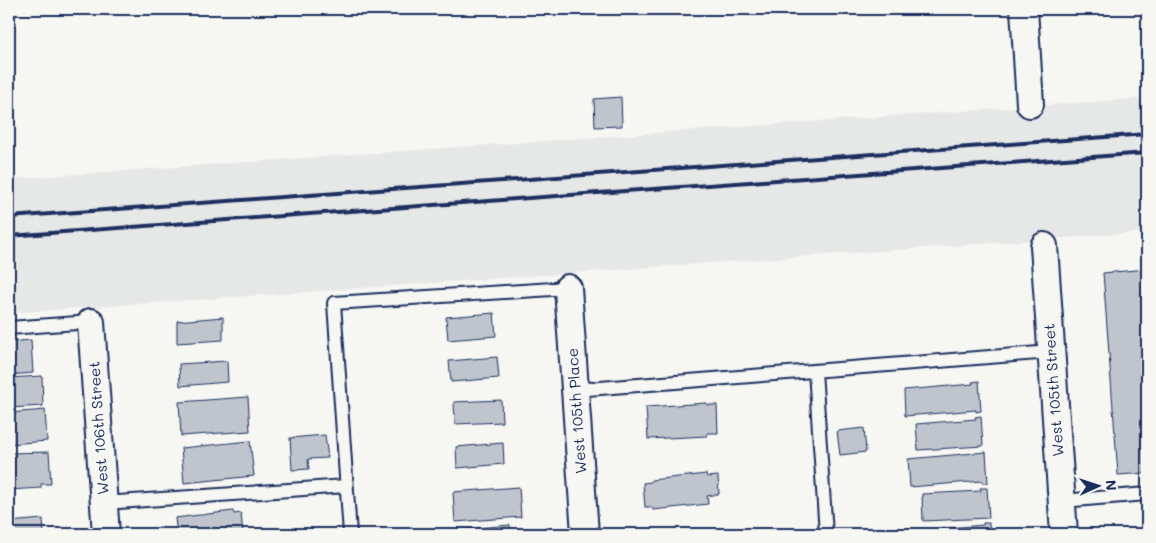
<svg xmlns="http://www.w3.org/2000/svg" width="1156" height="543" viewBox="0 0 1156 543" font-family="Mali,sans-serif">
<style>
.built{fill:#e6e7e7}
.building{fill:#c0c4cd;stroke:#1b2f5e}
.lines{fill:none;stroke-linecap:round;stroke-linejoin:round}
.lane-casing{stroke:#1b2f5e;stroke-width:16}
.street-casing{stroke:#1b2f5e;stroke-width:30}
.lane{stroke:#f6f6f2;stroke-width:12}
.street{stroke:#f6f6f2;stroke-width:26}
.rail{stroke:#1b2f5e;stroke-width:4}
.labels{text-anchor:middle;stroke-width:5;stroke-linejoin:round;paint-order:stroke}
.street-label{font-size:15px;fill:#1b2f5e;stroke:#f6f6f2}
</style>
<rect width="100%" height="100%" fill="#f6f6f2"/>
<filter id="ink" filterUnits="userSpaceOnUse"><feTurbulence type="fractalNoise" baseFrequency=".02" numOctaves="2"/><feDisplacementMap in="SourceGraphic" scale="10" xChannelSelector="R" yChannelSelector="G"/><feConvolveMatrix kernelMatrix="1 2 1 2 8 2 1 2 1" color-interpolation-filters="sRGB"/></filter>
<g filter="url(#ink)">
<path class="built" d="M 1147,98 L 1147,232 L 9,313 L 9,179 Z"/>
<path class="building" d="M 621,97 L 622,126 L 595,127 L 594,99 Z
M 1147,269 L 1147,473 L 1118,475 L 1103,273 Z
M 494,313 L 496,336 L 448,340 L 446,317 Z
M 223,317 L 223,340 L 177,343 L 177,321 Z
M 31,340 L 33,373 L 9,375 L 9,342 Z
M 497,357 L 499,378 L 451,382 L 449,361 Z
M 227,361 L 228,382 L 180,386 L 179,364 Z
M 42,376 L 43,406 L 9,408 L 9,378 Z
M 979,381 L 981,411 L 976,412 L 976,410 L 905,416 L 904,390 L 973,384 L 972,382 Z
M 248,397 L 250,431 L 181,436 L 179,402 Z
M 501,400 L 502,422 L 455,424 L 454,402 Z
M 707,403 L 707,405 L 717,405 L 718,433 L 707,433 L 707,436 L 648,439 L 646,407 Z
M 45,410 L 47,441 L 9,444 L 9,413 Z
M 981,416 L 983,446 L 918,450 L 916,424 L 976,419 L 975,417 Z
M 864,428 L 866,452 L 840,455 L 837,431 Z
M 325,435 L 328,458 L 308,459 L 309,469 L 292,470 L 290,438 Z
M 250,441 L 254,476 L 184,483 L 181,448 Z
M 503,443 L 504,464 L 457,468 L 456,447 Z
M 49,452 L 51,484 L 41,484 L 41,488 L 9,490 L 9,453 Z
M 986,452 L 988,483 L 982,483 L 982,481 L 910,487 L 908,459 Z
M 706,474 L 707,477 L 718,476 L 719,494 L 707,496 L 708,504 L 653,510 L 652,507 L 645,507 L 643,483 L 651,482 L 651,480 Z
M 519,487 L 521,517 L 455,522 L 453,492 Z
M 980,488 L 987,488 L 989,518 L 923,521 L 922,494 L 981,491 Z
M 233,511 L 234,514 L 241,513 L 243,534 L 177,534 L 175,518 Z
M 43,519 L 44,534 L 9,534 L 9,522 Z
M 983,523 L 989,523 L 990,534 L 914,534 L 914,531 L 983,525 Z
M 510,525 L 511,534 L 437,534 L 437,532 Z"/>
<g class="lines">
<defs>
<path id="lane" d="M 9,328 L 91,322
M 815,371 L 826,534
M 575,390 L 1051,352
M 1062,501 L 1147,494
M 104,503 L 346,486
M 350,534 L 334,303 L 568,288"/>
<path id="street" d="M 1024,9 L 1030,104
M 1044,246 L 1064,534
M 568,288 L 585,534
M 91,322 L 106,534"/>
</defs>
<use href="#lane" class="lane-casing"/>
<use href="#street" class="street-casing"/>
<use href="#lane" class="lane"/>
<use href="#street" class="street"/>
<path class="rail" d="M 9,217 L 1147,134
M 9,236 L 1147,153"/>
</g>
</g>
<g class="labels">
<g class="street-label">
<text transform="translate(1054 390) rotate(-94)" y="5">West 105th Street</text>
<text transform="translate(577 411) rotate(-94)" y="5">West 105th Place</text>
<text transform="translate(99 428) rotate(-94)" y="5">West 106th Street</text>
</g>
</g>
<rect width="1156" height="543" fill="none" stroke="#f6f6f2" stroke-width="30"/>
<rect x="15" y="15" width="1126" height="513" fill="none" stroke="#1b2f5e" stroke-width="2" filter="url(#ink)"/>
<g transform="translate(1098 486) rotate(87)" stroke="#f6f6f2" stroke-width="4" paint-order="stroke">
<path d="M0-4L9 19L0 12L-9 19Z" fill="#1b2f5e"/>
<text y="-8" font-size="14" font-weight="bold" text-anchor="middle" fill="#1b2f5e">N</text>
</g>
</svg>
